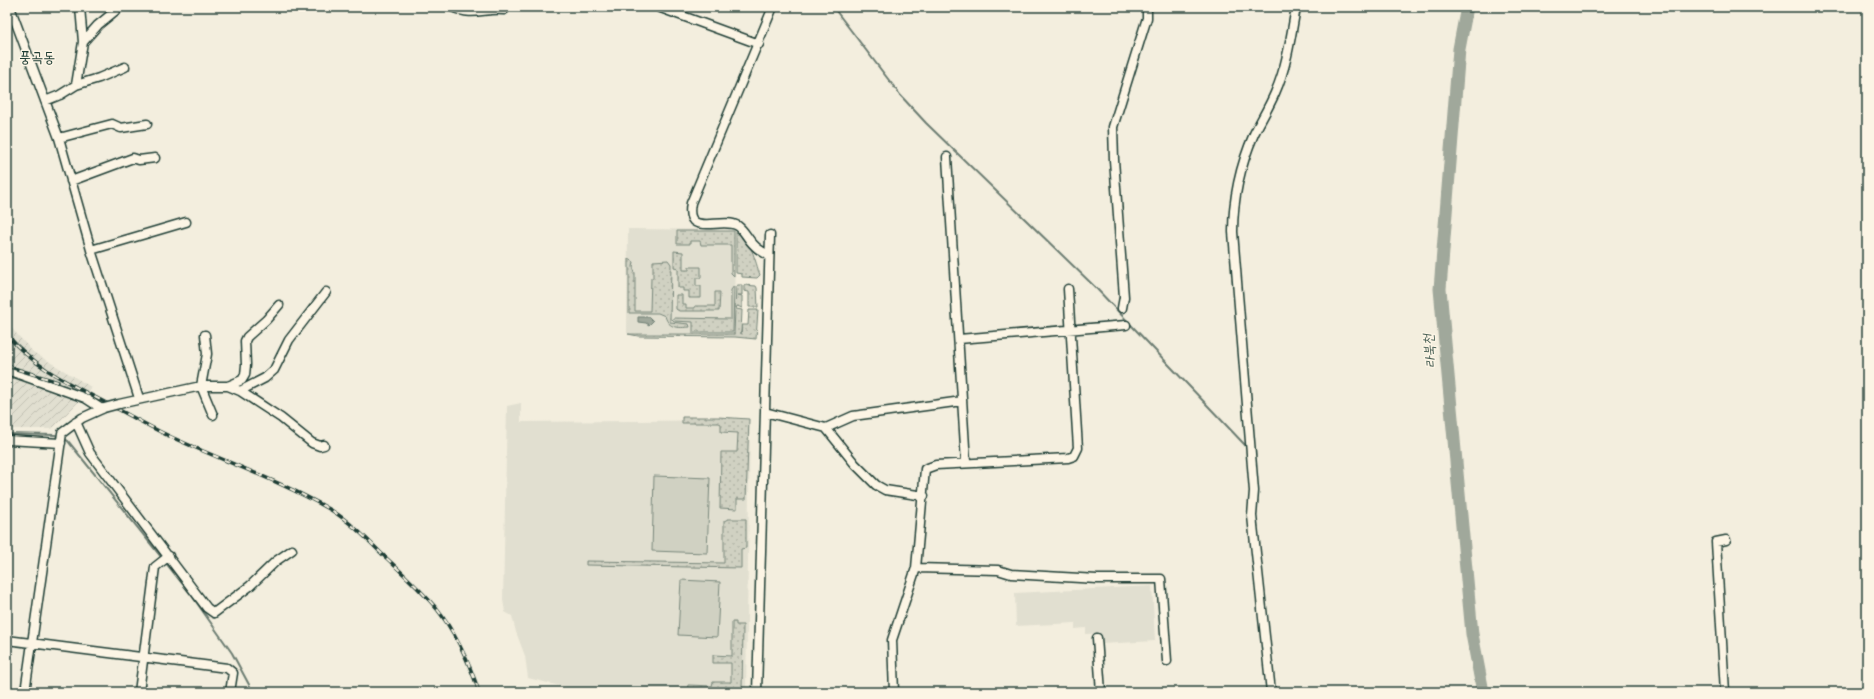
<svg xmlns="http://www.w3.org/2000/svg" width="1874" height="699" viewBox="0 0 1874 699" font-family="Sriracha,'Poor Story',sans-serif">
<style>
.built{fill:#e1dfd0}
.industrial{fill:url(#industrial-furrows)}
.grass{fill:url(#grass-dots);stroke:#78877b}
.pitch{fill:#d0d1c2;stroke:#78877b}
.water{fill:#a0a89b;stroke:#6c7d72}
.lines{fill:none;stroke-linecap:round;stroke-linejoin:round}
.stream{stroke:#6c7d72;stroke-width:2}
.river{stroke:#a0a89b;stroke-width:13}
.minor-casing{stroke:#1f3d34;stroke-width:11}
.minor{stroke:#fcf5e5;stroke-width:8}
.rail-casing{stroke:#1f3d34;stroke-width:3.5}
.rail{stroke:#fcf5e5;stroke-width:2;stroke-dasharray:6;stroke-linecap:butt}
.minor-bridge-casing{stroke:#1f3d34;stroke-width:11;stroke-linecap:butt}
.minor-bridge{stroke:#fcf5e5;stroke-width:8}
.labels{text-anchor:middle;stroke-width:3;stroke-linejoin:round;paint-order:stroke}
.water-label{font-size:14px;font-style:italic;fill:#465d53;stroke:#fcf5e5}
.quarter-label{font-size:15px;fill:#1f3d34;stroke:#fcf5e5}
</style>
<defs>
<pattern id="industrial-furrows" width="10" height="10" patternUnits="userSpaceOnUse"><rect width="10" height="10" fill="#e1dfd0"/><path d="M-1 1l2-2M0 10L10 0M9 11l2-2" fill="none" stroke="#c1c0b3"/></pattern>
<pattern id="grass-dots" width="8" height="8" patternUnits="userSpaceOnUse"><rect width="8" height="8" fill="#d0d1c2"/><path d="M2 2h.1M6 6h.1" fill="none" stroke="#b2b4a7" stroke-width="1.8" stroke-linecap="round"/></pattern>
</defs>
<rect width="100%" height="100%" fill="#f3eede"/>
<filter id="ink" filterUnits="userSpaceOnUse"><feTurbulence type="fractalNoise" baseFrequency=".025" numOctaves="2"/><feDisplacementMap in="SourceGraphic" scale="8" xChannelSelector="R" yChannelSelector="G"/><feConvolveMatrix kernelMatrix="1 2 1 2 8 2 1 2 1" color-interpolation-filters="sRGB"/></filter>
<g filter="url(#ink)">
<path class="built" d="M 628,229 L 735,230 L 734,334 L 627,333 Z
M 521,403 L 521,422 L 747,420 L 750,425 L 746,692 L 643,690 L 637,692 L 584,692 L 528,678 L 525,656 L 516,632 L 512,616 L 505,612 L 503,600 L 507,406 Z
M 1152,586 L 1155,641 L 1101,644 L 1100,633 L 1086,634 L 1086,628 L 1075,629 L 1075,623 L 1016,626 L 1015,593 Z"/>
<path class="industrial" d="M 7,323 L 33,352 L 91,387 L 89,391 L 52,429 L 7,429 Z"/>
<path class="grass" d="M 677,231 L 734,231 L 734,276 L 731,273 L 731,245 L 701,245 L 700,241 L 690,241 L 690,244 L 677,244 Z
M 736,232 C 751,238 755,261 760,275 L 757,278 L 742,277 L 742,274 L 736,273 Z
M 674,251 L 683,252 L 683,270 L 689,270 L 689,267 L 701,267 L 701,278 L 696,278 L 696,286 L 701,286 L 701,298 L 689,298 L 689,291 L 683,291 L 683,288 L 678,288 L 678,268 L 674,267 Z
M 629,259 L 634,262 L 633,267 L 635,273 L 635,311 L 650,311 L 651,278 L 653,278 L 653,261 L 668,260 L 671,264 L 670,322 L 689,324 L 690,327 C 678,328 669,329 665,316 L 658,313 L 629,313 Z
M 738,285 L 742,285 L 742,295 L 738,295 L 742,296 L 742,308 L 737,306 L 736,309 L 742,310 L 741,334 L 742,325 L 748,325 L 749,310 L 758,310 L 756,339 L 735,337 L 638,336 L 628,334 L 734,334 L 736,286 Z
M 744,285 L 756,286 L 757,288 L 758,307 L 749,307 L 749,292 L 744,291 Z
M 734,286 L 733,332 L 693,332 L 693,322 L 674,321 L 672,319 L 673,318 L 731,319 L 731,290 Z
M 715,292 L 720,292 L 719,311 L 679,311 L 676,309 L 676,295 L 682,295 L 682,304 L 686,304 L 686,308 L 695,308 L 695,306 L 715,306 Z
M 682,417 L 718,417 L 749,419 L 746,499 L 737,499 L 737,509 L 720,508 L 721,452 L 737,452 L 738,433 L 721,432 L 721,424 L 719,423 L 682,423 Z
M 728,519 L 746,519 L 746,548 L 741,549 L 741,568 L 586,565 L 586,561 L 724,563 L 724,521 Z
M 732,622 L 736,622 L 736,625 L 743,625 L 742,692 L 687,691 L 688,685 L 712,686 L 713,682 L 731,682 L 731,663 L 713,663 L 713,655 L 732,656 Z"/>
<path class="pitch" d="M 654,476 L 710,478 L 707,553 L 652,551 Z
M 681,580 L 720,582 L 717,637 L 678,635 Z"/>
<path class="water" d="M 638,317 L 649,317 L 653,321 L 649,325 L 646,323 L 638,322 Z"/>
<g class="lines">
<path class="stream" d="M 833,7 L 901,96 L 926,123 L 1095,287 L 1245,445
M 7,434 L 55,435 L 59,437
M 64,439 L 68,441 L 162,558
M 165,562 L 192,596 L 232,653 L 253,692"/>
<path class="river" d="M 1467,7 L 1459,49 L 1440,289 L 1472,634 L 1483,692"/>
<defs>
<path id="minor" d="M 10,7 L 59,138 L 91,250 L 139,398
M 452,7 C 474,17 483,8 504,10
M 658,7 L 759,44
M 83,42 L 98,25 L 120,7
M 76,85 L 99,78 L 125,67
M 45,101 L 60,95 L 76,85 L 83,42 L 80,7
M 59,138 L 112,124 L 121,128 L 147,124
M 947,157 L 966,463
M 71,181 L 133,158 L 139,160 L 155,158
M 91,250 L 186,222
M 769,256 C 764,252 758,250 754,245 C 748,240 745,231 738,226 C 722,216 684,239 691,203 L 773,7
M 1068,289 L 1078,448 L 1074,456 L 1068,458 L 936,465 L 925,469 L 916,568 L 998,570 L 1011,574 L 1097,579 L 1161,579 L 1167,661
M 1122,308 L 1124,297 L 1114,160 L 1113,127 L 1147,18 L 1147,7
M 205,335 L 207,354 L 201,386 L 213,415
M 959,339 L 1126,325
M 7,370 L 85,398 L 102,409
M 228,386 L 240,391 L 281,418 L 312,443 L 320,446 L 324,445
M 240,391 L 265,378 L 274,370 L 289,340 L 326,292
M 119,404 L 201,386 L 228,386 L 242,380 L 245,375 L 246,365 L 245,341 L 247,337 L 266,320 L 279,305
M 765,412 L 826,428 L 855,464 L 876,485 L 885,490 L 924,496
M 76,422 L 90,453 L 207,608 L 214,613 L 250,586 L 276,561 L 292,550
M 826,428 L 853,416 L 962,401
M 7,440 L 61,443
M 1097,638 L 1101,692
M 7,640 L 227,668 L 233,673 L 230,692
M 25,692 L 62,433 L 82,418 L 104,408
M 139,692 L 155,567 L 169,556
M 757,692 L 770,235
M 894,692 L 892,640 L 916,568
M 1271,692 L 1252,516 L 1254,491 L 1233,232 C 1233,196 1240,166 1254,134 C 1261,120 1269,107 1275,93 C 1287,66 1291,36 1296,7
M 1725,692 L 1716,542 L 1726,540"/>
</defs>
<use href="#minor" class="minor-casing"/>
<use href="#minor" class="minor"/>
<defs>
<path id="rail" d="M 7,335 C 37,370 73,385 112,406 C 131,416 150,427 169,436 C 223,461 279,480 331,510 C 349,521 365,537 380,552 C 399,570 419,588 436,608 C 456,633 469,662 479,692
M 7,366 L 58,382"/>
</defs>
<use href="#rail" class="rail-casing"/>
<use href="#rail" class="rail"/>
<defs>
<path id="minor-bridge" d="M 104,408 L 119,404"/>
</defs>
<use href="#minor-bridge" class="minor-bridge-casing"/>
<use href="#minor-bridge" class="minor-bridge"/>
</g>
</g>
<g class="labels">
<g class="water-label">
<text transform="translate(1429 351) rotate(-95)" y="5">라북천</text>
</g>
<g class="quarter-label">
<text x="37" y="62">풍곡동</text>
</g>
</g>
<rect width="1874" height="699" fill="none" stroke="#fcf5e5" stroke-width="24"/>
<rect x="12" y="12" width="1850" height="675" fill="none" stroke="#1f3d34" stroke-width="1.5" filter="url(#ink)"/>
</svg>
